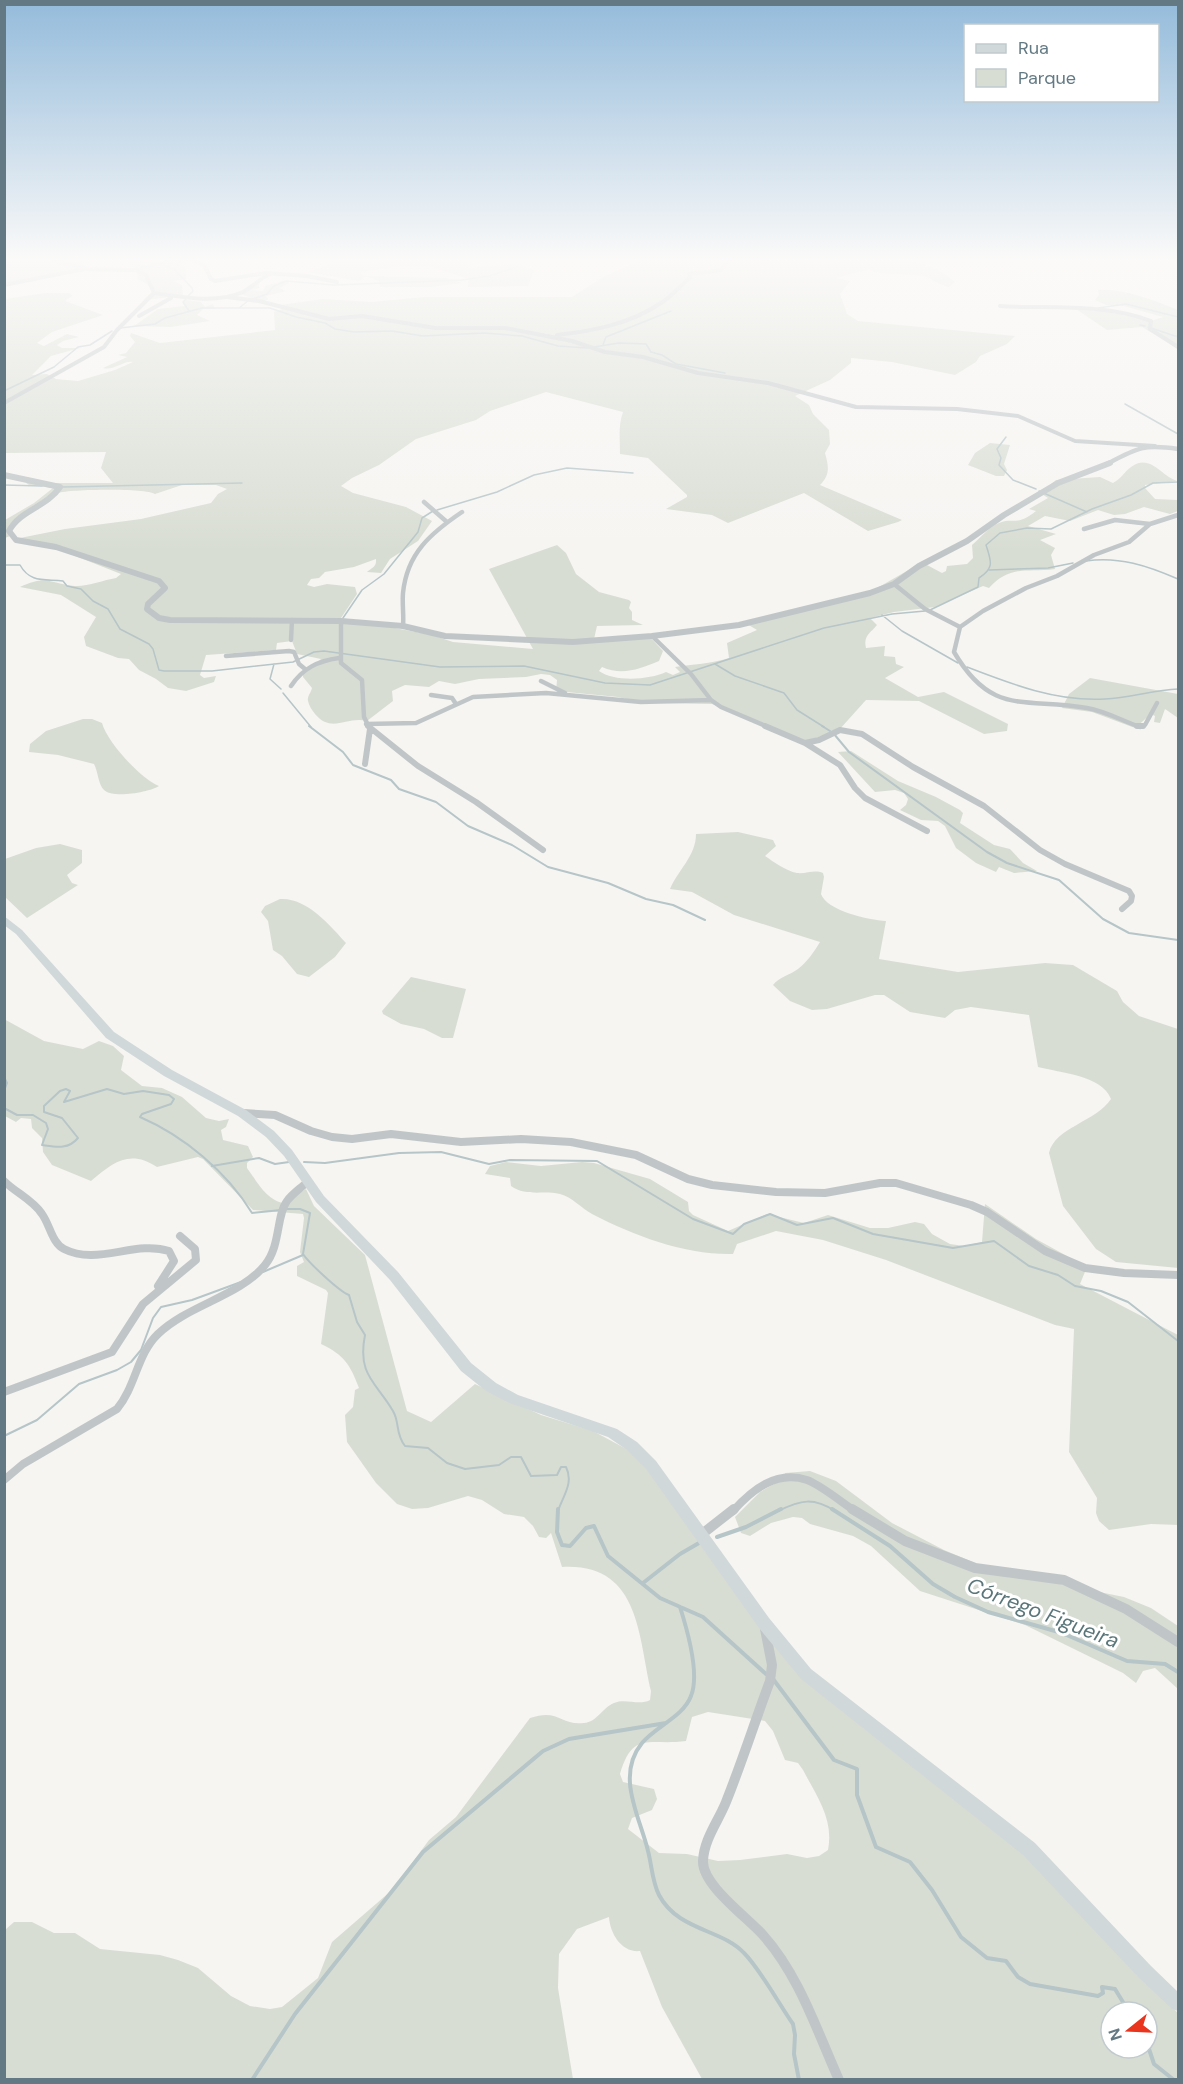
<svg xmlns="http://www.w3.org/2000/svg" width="1183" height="2084" viewBox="0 0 1183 2084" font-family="'DM Sans',sans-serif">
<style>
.green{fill:#d8ddd3;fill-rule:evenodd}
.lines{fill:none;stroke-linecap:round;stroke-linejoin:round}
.stream-far2{stroke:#b6c5c8;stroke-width:1.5}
.stream-far1{stroke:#b6c5c8;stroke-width:2}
.stream{stroke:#b6c5c8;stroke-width:4}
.minor-far4{stroke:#c0c6c8;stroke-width:4}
.minor-far3{stroke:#c0c6c8;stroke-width:4.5}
.minor-far2{stroke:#c0c6c8;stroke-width:6}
.minor-far1{stroke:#c0c6c8;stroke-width:8}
.minor{stroke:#c0c6c8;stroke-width:10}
.tertiary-far1{stroke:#c0c6c8;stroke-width:4.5}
.tertiary{stroke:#c0c6c8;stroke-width:6}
.secondary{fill:#d1d8da;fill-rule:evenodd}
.labels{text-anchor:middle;stroke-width:6;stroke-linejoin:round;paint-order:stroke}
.near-water-label{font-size:21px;font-style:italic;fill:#5a767a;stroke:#fff}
</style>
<rect width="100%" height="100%" fill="#f6f5f2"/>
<path class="green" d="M 634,260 L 797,260 C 811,266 831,267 844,260 C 884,261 923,253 955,282 L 949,287 C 938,285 931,277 923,276 C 906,273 888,276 871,271 L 870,269 L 836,278 L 850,281 L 840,294 L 847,314 L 858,321 L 1015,336 L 1007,344 L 980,356 L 976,362 L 955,375 L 892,362 L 851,358 L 851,363 L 830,380 L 795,396 L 809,405 L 813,414 L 829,430 L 830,444 L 825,453 C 829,467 830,475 820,485 L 902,520 L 898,522 L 868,531 L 804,493 L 728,523 L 712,515 L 666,509 L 687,497 L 687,495 L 648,458 L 620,454 C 620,439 618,426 623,412 L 546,392 L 490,411 L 476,420 L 416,439 L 379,465 L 352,478 L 341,486 L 353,493 L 406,507 L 432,521 L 418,541 L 390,559 L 381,573 L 367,572 C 371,568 377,567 376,559 L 354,567 L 325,572 L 319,578 L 311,579 L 307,585 L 314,587 L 327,584 L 355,587 L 357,594 L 341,618 L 432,635 L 453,642 L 533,649 L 489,569 L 557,545 L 566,553 L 576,574 L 599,592 L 629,600 L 631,602 L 629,608 L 632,612 L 632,620 L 643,625 L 597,626 L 594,639 L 648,635 L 663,651 L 659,661 C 640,669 622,676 602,667 L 599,671 C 614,682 649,680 666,672 L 673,675 L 680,672 L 675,667 C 693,664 710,664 729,658 L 727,643 L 757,630 L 747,624 L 872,591 L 919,564 L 927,565 L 942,573 L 946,571 L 947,566 L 967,564 L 973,558 L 972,545 C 980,538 989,527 999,523 C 1014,517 1016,527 1036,511 L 1029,509 L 1048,498 L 1040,493 L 1056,480 L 1100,477 L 1113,483 C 1121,479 1124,472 1131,467 C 1150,453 1161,476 1177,481 L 1145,485 L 1145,488 L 1155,499 L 1178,500 L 1178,511 L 1170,514 L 1144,507 L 1125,514 L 1114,515 L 1098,510 L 1070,521 L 1045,516 L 1028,526 L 1056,534 L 1040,540 L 1055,548 L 1051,555 L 1055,569 C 1027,573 1011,564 989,588 L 983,586 L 935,607 L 894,612 L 870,618 L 877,625 C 871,633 863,635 866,648 L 885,646 L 884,656 L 895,657 L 896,664 L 904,667 L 885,678 L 918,697 L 944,692 L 1008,724 L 1007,731 L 984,734 L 919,701 L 866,700 L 839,730 L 807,741 L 712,704 L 645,703 L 618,697 L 556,691 L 557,680 L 550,675 L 541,674 L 526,677 L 479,679 L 455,684 L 439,681 L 429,687 L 405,685 L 392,691 L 393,701 L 367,721 C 346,716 332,734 315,714 C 312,710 309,706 308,701 C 307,696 311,693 312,688 L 303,677 L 303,674 L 321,659 L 297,654 L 292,641 L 277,643 L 276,650 L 206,655 L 200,675 L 204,678 L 216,676 L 214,682 L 186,691 L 168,688 L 156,679 L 139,670 L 129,659 L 118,658 L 86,646 L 84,637 L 96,617 L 61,595 L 20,587 C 46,575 49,583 74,586 C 87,587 103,580 116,578 L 121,574 L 55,548 L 15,539 L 65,529 L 141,519 L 211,503 L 218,494 L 227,489 L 216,485 L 182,485 L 155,494 C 146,488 71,489 58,493 C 46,497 9,518 7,530 L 10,536 L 5,538 L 5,520 L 34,503 L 53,488 L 29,485 L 26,483 L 113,483 L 101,468 L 106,452 L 5,453 L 5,299 L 45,293 L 70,293 L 72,296 L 65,301 L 103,315 L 52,332 L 37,343 L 44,346 L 67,334 L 79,337 L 63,341 L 57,345 L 62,348 L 80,348 L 51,356 L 32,375 L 47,374 L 56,379 L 78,381 L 115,370 L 133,362 C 124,360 114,371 103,368 L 127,357 L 118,355 L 126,353 L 135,342 L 130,336 L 131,333 L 160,343 L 275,330 L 274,312 L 285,308 L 281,305 L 323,299 L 372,302 L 424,297 L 572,297 L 603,277 L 637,262 Z
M 5,261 L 81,261 L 85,268 L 5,284 Z
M 129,261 L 151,261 L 145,266 L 186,261 L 186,279 L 173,281 L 182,285 L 183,296 L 143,300 L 153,291 L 150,286 L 138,279 L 136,268 Z
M 339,261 L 386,263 L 393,260 L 460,260 L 472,264 L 468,268 L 514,264 L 534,270 L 528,286 L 468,287 L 469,279 L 429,266 L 399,266 L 361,272 L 363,276 L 447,278 L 462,283 L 430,287 L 380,287 L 379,281 L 369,277 L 361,277 L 364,278 L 359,281 L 308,272 Z
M 283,281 L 289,283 L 279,288 L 286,291 L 266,296 L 268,299 L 263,302 L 238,293 L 251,284 L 259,284 L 259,288 L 251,290 L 263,291 L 265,286 Z
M 1098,290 C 1123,288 1156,301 1178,310 L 1178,348 L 1142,327 L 1107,330 L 1076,309 L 1104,311 L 1151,321 L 1163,317 L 1124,306 L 1106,305 L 1095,300 L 1099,295 Z
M 186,300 L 201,302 L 205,307 L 213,304 L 215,309 L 203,309 L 197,315 L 210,321 L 171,327 L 134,326 L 158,309 L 184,306 L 183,302 Z
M 990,443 L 1010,445 L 1004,464 L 1007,470 L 1004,476 L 996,476 L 968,465 L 975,453 Z
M 1090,678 L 1178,694 L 1178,718 L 1165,709 L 1160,723 L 1154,722 L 1155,716 L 1151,714 L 1135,728 L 1092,712 L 1062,708 L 1069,694 Z
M 83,719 L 92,719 L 102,723 C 107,742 141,779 159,786 C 150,792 113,799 104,790 C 98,784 98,771 94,764 L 58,755 L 29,752 L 30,744 L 46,731 Z
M 851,751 L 898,781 L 936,797 L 960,810 L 963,813 L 960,823 L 994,845 L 1010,849 L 1023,863 L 1037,871 L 1014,873 L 999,867 L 996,872 L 976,863 L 956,848 L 945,826 L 938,821 L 921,820 L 900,810 L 906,805 L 908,799 L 904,793 L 895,790 L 875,792 L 838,752 Z
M 738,832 L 773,840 L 776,846 L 765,856 C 774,862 786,871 797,873 C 807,874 814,869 823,873 L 824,877 L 821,894 C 827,911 869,920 886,921 L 879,959 L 958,972 L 1045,963 L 1073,965 L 1117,991 L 1123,1002 L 1139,1016 L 1178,1029 L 1178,1268 L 1116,1262 L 1096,1249 L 1063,1206 L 1049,1153 C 1055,1127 1096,1122 1111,1099 C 1102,1075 1060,1073 1038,1067 L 1029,1015 L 971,1007 L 955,1010 L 945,1018 L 910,1012 L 884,995 L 875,995 L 827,1009 L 812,1010 L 790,1001 L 773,985 C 779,977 790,975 798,969 C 807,962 814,952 820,942 L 734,915 L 692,892 L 670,889 C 678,870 696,856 696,834 Z
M 60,844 L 82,850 L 82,863 L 67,875 L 72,883 L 78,885 L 27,918 L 5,897 L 5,859 L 36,848 Z
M 280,899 C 306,897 330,925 346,943 L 335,957 L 309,977 L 297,974 L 282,956 L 273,950 L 268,921 L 261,912 L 265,906 Z
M 411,977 L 466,989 L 453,1038 L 442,1038 L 424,1029 L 401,1024 L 383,1014 L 382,1011 Z
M 4,1019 L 44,1041 L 83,1049 L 99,1041 L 113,1046 L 124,1056 L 121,1070 L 142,1086 L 162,1088 L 182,1097 L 206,1118 L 219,1121 L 229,1119 L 226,1127 L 221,1130 L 223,1140 L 248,1146 L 253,1157 L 247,1163 L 247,1168 C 259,1184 267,1202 289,1204 L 296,1195 L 306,1189 L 314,1206 L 365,1255 L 407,1411 L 431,1422 L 475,1384 L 541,1415 L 593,1431 L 632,1452 L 644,1465 L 780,1652 L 1030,1857 L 1152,1988 L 1178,2013 L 1178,2079 L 702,2079 L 662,2007 L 640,1951 C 622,1953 610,1934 609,1917 L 577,1929 L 559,1954 L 558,1988 L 573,2079 L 5,2079 L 5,1930 L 14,1922 L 32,1922 L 54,1933 L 75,1933 L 100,1949 L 160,1955 L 178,1960 L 198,1968 L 231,1996 L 250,2006 L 270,2009 L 282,2007 L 318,1978 L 332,1942 L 392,1890 L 429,1840 L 456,1817 L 530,1718 C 559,1708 561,1726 584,1723 C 597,1722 602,1708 614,1703 C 626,1698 639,1706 650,1700 L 651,1691 C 638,1635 640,1563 562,1567 L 551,1533 L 546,1538 L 539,1537 L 533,1526 L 524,1517 L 504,1514 L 482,1500 L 468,1496 L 428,1508 L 412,1509 L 397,1504 L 376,1483 L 347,1442 L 345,1415 L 353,1407 L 355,1390 L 359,1388 C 350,1364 344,1355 321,1344 L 328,1293 L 326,1290 L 297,1276 L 297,1266 L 304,1262 L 300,1252 L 304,1218 L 303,1214 L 253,1210 L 203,1159 L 198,1157 L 157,1167 C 130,1149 113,1162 91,1181 L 52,1165 L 43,1152 L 42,1138 L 32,1128 L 31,1119 L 21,1118 L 16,1122 L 5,1116 ZM 708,1712 L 765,1721 L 773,1731 L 785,1760 L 798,1763 L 803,1770 C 817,1797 834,1819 828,1850 L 819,1856 L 807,1858 L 787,1854 L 740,1860 L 718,1861 L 687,1854 L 659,1853 L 628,1829 L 632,1818 L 652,1810 L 657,1799 L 654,1789 L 623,1782 L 620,1774 C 633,1730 649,1746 686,1741 L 692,1717 ZM 1111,2012 L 1147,2012 L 1147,2048 L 1111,2048 Z
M 506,1162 L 541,1166 L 582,1162 L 594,1163 L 650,1179 L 688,1202 L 689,1211 L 693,1215 L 728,1231 L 767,1214 L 804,1223 L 828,1215 L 870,1228 L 888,1228 L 915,1222 L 924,1224 L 932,1234 L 950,1244 L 964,1246 L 982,1242 L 985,1204 L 1036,1239 L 1087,1267 L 1080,1284 L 1178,1335 L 1178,1525 L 1151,1524 L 1109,1530 L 1099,1521 L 1096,1513 L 1097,1498 L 1069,1452 L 1074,1329 L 1055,1325 L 886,1260 L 823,1240 L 776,1231 L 737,1244 L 733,1254 C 684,1255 635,1236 592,1214 C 581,1208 572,1197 560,1194 C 543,1190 526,1197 511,1186 L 510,1178 L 485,1174 L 490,1166 Z
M 810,1471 L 836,1481 L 892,1523 L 944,1550 L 992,1570 L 1124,1597 L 1151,1608 L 1178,1626 L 1178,1689 L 1155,1668 L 1143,1671 L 1136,1683 L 1123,1673 L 1025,1625 L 920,1591 L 871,1546 L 853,1536 L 810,1524 L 802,1518 L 793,1517 L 771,1523 L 750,1536 L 741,1533 L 735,1517 L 760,1492 L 783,1479 L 785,1473 Z"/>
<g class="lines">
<path class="stream-far2" d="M 162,264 L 174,269 L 192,288 L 193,291 L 188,296
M 187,298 L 183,302 L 189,311
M 253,299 L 267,294 L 274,286 L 286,281 L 334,285 L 462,280 L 489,276 L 517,267
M 239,308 L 248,301
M 1098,308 L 1126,304 L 1178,317
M 1140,325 L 1145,326
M 1148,327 L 1178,337
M 120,328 L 155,324 L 165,318 L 202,308 L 270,308 L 296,317 L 325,323 L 335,329 L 354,332 L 392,331 L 423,336 L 484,333 L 522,336 L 558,346 L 587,348
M 603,345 L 606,337 L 671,311
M 594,347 L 619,343 L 646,344 L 651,352 L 662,355 L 676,364 L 725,373
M 4,391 L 54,367 L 78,347 L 90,345 L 112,331
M 1125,404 L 1178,434
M 1006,437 L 997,449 L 1001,458 L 999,465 L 1013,480 L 1036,489
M 4,485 L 42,486
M 62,487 L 242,483
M 1039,491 L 1087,512
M 437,510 L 497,492 L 534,475 L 567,468 L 633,473
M 1086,561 C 1119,556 1148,566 1178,579
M 4,565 L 20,565 C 30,583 44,579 63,581 L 67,586 L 81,589 L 93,601 L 108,609 L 120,629 L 149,644 L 153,649 L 159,670 L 164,671 L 212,671 L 293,662 L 314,652 L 324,651 L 440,667 L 524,666 L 605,683 L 650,685 L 824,628 L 892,614 L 925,611
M 989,570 L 1048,568 L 1073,563
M 930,610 L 978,587 L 979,578 C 995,568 991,561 986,545 L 1000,533 L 1027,528 L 1051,529 L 1092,509 L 1131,495 L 1153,483 L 1178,482
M 882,615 L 902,631 L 958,663
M 343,618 L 362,590 L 384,574 L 418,532 L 422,518 L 433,511
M 274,664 L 270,679 L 281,689
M 715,664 L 735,676 L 784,693 L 797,710 L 824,727
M 967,667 C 1011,684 1057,702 1105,699 C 1130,698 1153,690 1178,689
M 283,693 L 311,727"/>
<path class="stream-far1" d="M 309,726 L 343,752 L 353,765 L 391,780 L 399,789 L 436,802 L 468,826 L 512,845 L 548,867 L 608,883 L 646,899 L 673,905 L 705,920
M 822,726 L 830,731
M 834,734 L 849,752 L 987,852 L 1007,863 L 1059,880 L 1103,919 L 1129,933 L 1178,940
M 4,1077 L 7,1083 L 4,1091
M 4,1108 L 17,1115 L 33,1115 L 46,1123 L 48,1129 L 42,1145 C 56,1147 68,1150 78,1138 L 62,1118 L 44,1112 L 44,1106 L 60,1091 L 66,1089 L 70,1091 L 64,1102 L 107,1089 L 124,1094 L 143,1091 L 169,1095 L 174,1099 L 171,1104 L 142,1114 L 140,1117 C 184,1136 227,1172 252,1213 L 281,1210
M 304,1162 L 325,1163 L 399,1153 L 441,1152 L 489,1164 L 510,1160 L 597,1161 L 693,1219 L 733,1234 L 744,1224 L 770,1214 L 797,1225 L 833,1218 L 873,1234 L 953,1248 L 994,1241 L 1029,1266 L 1058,1275 L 1075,1286 L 1101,1291 L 1128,1302 L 1178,1341
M 212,1166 L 259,1158 L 275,1164 L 289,1162
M 286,1209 L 300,1209 L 310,1213 L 303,1254 C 309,1263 340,1292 349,1295 L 357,1322 L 365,1335 C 357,1375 376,1382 393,1411 C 400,1423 395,1433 405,1446 L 428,1448 L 447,1463 L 465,1469 L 499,1465 L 511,1457 L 521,1457 L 531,1476 L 557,1475 L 561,1467 L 566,1467 C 574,1483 563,1496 558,1511
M 263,1272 L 303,1255
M 4,1436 L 37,1420 L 79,1384 L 117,1370 L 131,1362 L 141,1350 L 153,1318 L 161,1307 L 192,1300 L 241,1282
M 778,1511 C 801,1500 813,1497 835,1511"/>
<path class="stream" d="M 558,1509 L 557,1532 L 562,1545 L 570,1546 L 586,1528 L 594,1526 L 608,1556 L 660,1598 L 703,1617 L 766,1674
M 832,1509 L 890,1546 L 933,1584 L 955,1597 L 988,1612 L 1062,1633 L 1127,1661 L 1165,1664 L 1178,1672
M 717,1537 L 746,1527 L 781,1509
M 643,1583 L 680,1554 L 699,1543
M 680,1607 C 687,1629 700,1674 691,1696 C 683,1717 656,1726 642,1743 C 615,1776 640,1817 648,1851 C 652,1866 652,1881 659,1895 C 678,1931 722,1929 744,1953 C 760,1969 779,2004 793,2024 L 795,2035 L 794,2054 L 799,2080
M 773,1679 L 834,1760 L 857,1769 L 857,1795 L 876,1847 L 910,1862 L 932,1890 L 961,1937 L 987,1958 L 1006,1961 L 1018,1977 L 1030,1984 L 1098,1996 L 1103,1993 L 1102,1987 L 1115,1989 L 1129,2012
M 1147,2043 L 1154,2064 L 1174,2080
M 252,2080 L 295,2014 L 423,1852 L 543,1751 L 569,1739 L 666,1723"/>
<path class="minor-far4" d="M 192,260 L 204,265 L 211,279 L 215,281 L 266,273 L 307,276 L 337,282
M 136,270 L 156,264 L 185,260
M 4,285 L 84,269
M 154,293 C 182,297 215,304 243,292 C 251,288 259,279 270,274
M 227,297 L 259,301 L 329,319 L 362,316 L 435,328 L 505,328 L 572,341 L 605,352 L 643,357 L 698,373 L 768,383 L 856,407 L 957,409 L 1018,416 L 1075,441 L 1155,446
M 1000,306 C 1050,309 1103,303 1151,321 L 1150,329 L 1178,347
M 139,316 L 171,298
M 557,335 C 593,331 630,324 661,303 C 672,296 680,286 690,278 L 689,274 L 722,270 L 728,260
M 4,403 L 104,347 L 117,330 L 154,293 L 146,275 L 136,270 L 87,269 L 53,260"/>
<path class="minor-far3" d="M 424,502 L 447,522
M 1084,529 L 1115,520 L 1150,524
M 894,584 L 925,609 L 960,627
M 341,621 L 341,663 L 362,680 L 364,717 L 369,727
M 403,626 C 404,615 402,604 403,593 C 407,553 431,533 462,512
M 652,636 L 691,674 L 711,700 L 721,707 L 768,727
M 291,640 L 292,620
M 226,656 L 289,651 L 294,652 L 299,664 L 305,669
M 541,681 L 565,693
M 291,686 C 303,668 318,661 339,658
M 431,695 L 452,698 L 456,704
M 1157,703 L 1145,725 L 1140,727 C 1123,721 1105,711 1087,708 C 1025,697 992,717 954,652 L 960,627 L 983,611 L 1026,588 L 1057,576 L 1094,555 L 1129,542 L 1150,524 L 1178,515
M 366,724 L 416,723 L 473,697 L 546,693 L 641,702 L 711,700"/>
<path class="minor-far2" d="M 368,726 L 418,766 L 476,802 L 543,850
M 765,726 L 805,743 L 819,740 L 840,730 L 862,734 L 913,767 L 984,806 L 1040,850 L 1065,864 L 1129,891 L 1132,896 L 1131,901 L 1122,909
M 1137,726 L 1143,726
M 805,743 L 840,765 L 855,788 L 865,798 L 927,831
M 365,764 L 370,729"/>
<path class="minor-far1" d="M 244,1113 L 275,1115 L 311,1131 L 332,1137 L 352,1139 L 391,1134 L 461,1142 L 521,1139 L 571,1142 L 636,1155 L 688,1179 L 712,1185 L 776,1192 L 825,1193 L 880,1183 L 896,1183 L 971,1205 L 987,1212 L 1045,1251 L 1085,1268 L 1124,1273 L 1178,1275
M 4,1181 C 16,1193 33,1200 42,1214 C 50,1225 52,1243 64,1249 C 97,1266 135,1240 169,1251 L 174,1261 L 158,1286
M 4,1392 L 112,1352 L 143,1304 L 196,1260 L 195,1249 L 180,1236
M 4,1480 L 23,1464 L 117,1409 C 136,1386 137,1354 158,1334 C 188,1305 240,1296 265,1265 C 281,1245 276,1216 287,1201 C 292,1194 301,1188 307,1182
M 733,1511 C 752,1490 776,1470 807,1480 C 821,1485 841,1502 855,1511"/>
<path class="minor" d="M 852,1509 L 905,1541 L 975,1568 L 1064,1580 L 1126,1609 L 1178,1642
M 702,1534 L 734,1509
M 765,1629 L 772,1665 L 770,1681 C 755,1721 742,1762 726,1802 C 718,1822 704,1839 703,1861 C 702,1885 747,1917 763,1935 C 799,1975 817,2031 839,2080"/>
<path class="tertiary-far1" d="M 1107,464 C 1137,448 1143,444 1178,449"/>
<path class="tertiary" d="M 4,475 L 60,487 C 47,507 20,510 9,531 L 16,540 L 56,547 L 159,581 L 165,588 L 148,604 L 147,609 L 159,618 L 170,620 L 341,621 L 403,626 L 445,636 L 573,642 L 652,636 L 739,625 L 870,593 L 894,584 L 919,566 L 967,541 L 1004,515 L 1058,483 L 1110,463"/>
<path class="secondary" d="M 4,916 L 22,930 L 114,1032 L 172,1070 L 246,1110 L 274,1131 L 292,1150 L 324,1196 L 398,1272 L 471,1363 L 496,1383 L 518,1395 L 617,1429 L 637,1442 L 656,1461 L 769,1618 L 811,1669 L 1035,1843 L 1151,1966 L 1178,1992 L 1178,2011 L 1172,2009 L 1139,1978 L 1023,1855 L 801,1679 L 759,1628 L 646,1469 L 627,1450 L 608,1437 L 509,1403 L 486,1391 L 461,1371 L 390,1280 L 316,1202 L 284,1156 L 266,1137 L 238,1116 L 164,1076 L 106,1038 L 16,934 L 4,925 Z"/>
</g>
<linearGradient id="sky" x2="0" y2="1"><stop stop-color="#94bbdb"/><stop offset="0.47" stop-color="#fbfaf9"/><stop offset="1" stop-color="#fbfaf9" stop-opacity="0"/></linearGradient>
<rect width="1183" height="552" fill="url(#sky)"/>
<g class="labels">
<g class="near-water-label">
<text transform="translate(1043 1613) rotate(21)" y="7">Córrego Figueira</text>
</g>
</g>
<rect width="1183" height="2084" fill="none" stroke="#637a84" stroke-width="12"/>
<rect x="964" y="24" width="195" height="78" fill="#ffffff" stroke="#c1cace" stroke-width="1.5"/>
<rect x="976" y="44" width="30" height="9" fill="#d1d8da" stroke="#c1cace" stroke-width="1.5"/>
<text x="1018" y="54" font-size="18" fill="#637a84">Rua</text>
<rect x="976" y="69" width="30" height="18" fill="#d8ddd3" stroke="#c1cace" stroke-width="1.5"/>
<text x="1018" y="84" font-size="18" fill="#637a84">Parque</text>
<g transform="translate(1129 2030) rotate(252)"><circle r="28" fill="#ffffff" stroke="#c1cace" stroke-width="1.5"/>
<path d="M0-4.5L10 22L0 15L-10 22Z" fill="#e9341e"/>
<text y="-9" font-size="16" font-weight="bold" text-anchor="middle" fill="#637a84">N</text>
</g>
</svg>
